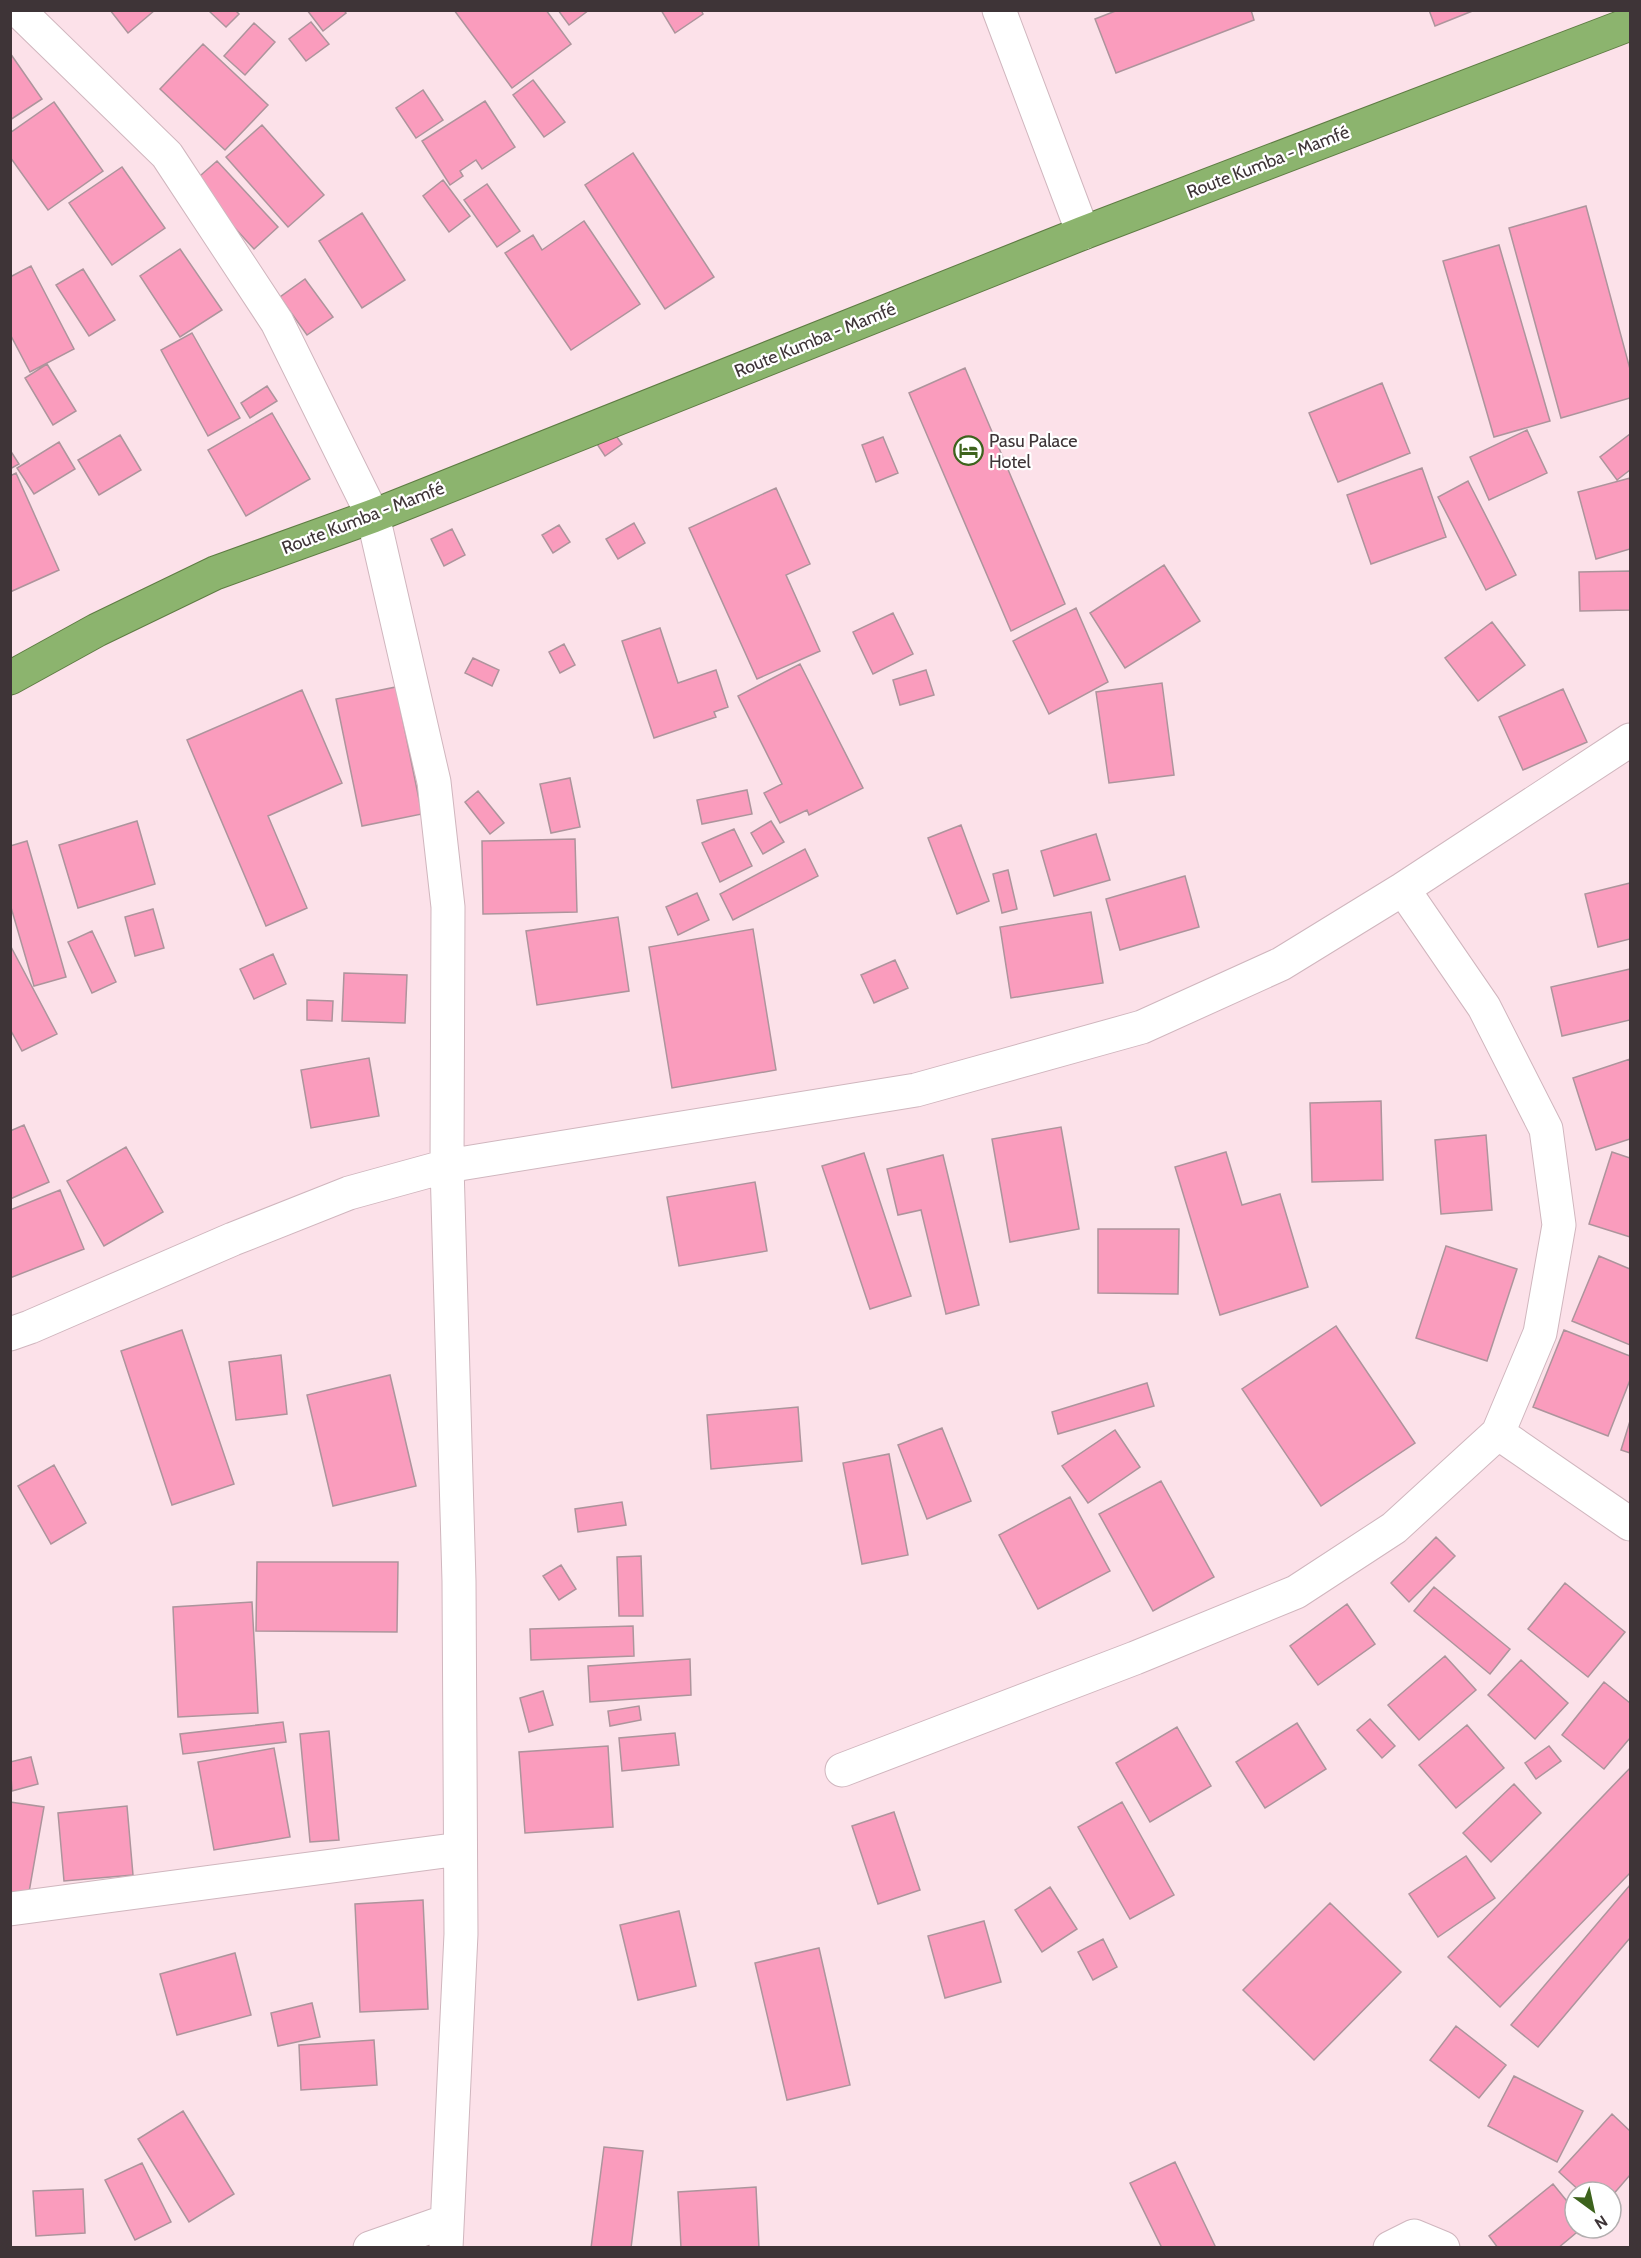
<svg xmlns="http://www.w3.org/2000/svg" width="1641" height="2258" viewBox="0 0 1641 2258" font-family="Cabin,sans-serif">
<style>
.building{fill:#fa9cbd;stroke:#ad949c;stroke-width:1.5}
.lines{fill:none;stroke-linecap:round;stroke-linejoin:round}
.minor-casing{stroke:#d0b6be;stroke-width:35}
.trunk-casing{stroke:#5e7c43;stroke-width:35}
.minor{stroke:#fff;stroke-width:33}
.trunk{stroke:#8cb46e;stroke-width:33}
.labels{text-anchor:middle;stroke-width:4.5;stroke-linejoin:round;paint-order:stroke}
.street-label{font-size:18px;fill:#3e3437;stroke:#fff}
.poi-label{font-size:18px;fill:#3e3437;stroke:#fff;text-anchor:start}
</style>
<rect width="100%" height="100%" fill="#fce1e9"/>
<path class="building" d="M 110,10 L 155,10 L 128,33 Z
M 208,10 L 235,10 L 239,14 L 226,27 Z
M 307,10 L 344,10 L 346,13 L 323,31 Z
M 454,10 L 546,10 L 571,44 L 512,88 Z
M 558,10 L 589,10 L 569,25 Z
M 661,10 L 701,10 L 703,14 L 675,33 Z
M 1118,10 L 1251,10 L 1254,20 L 1116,73 L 1095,19 Z
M 1429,10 L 1475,10 L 1435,26 Z
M 311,22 L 329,44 L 306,61 L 289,39 Z
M 254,23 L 275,42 L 245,75 L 224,56 Z
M 203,44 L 268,105 L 225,150 L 160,89 Z
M 10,53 L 42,99 L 10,120 Z
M 533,80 L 565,122 L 544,137 L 513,95 Z
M 423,90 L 443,120 L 416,138 L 396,108 Z
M 485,101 L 515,147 L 482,169 L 476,160 L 460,171 L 463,176 L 450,185 L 422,141 Z
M 54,102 L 103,171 L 48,210 L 10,157 L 10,133 Z
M 262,125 L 324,195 L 288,227 L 226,157 Z
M 633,153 L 714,277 L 665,309 L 585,185 Z
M 217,161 L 278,227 L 254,249 L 193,182 Z
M 122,167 L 165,228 L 112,265 L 69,203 Z
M 443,180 L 470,216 L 449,232 L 423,196 Z
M 487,184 L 520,231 L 497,247 L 464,200 Z
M 1586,206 L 1630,369 L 1630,398 L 1561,418 L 1509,228 Z
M 362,213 L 405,280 L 362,308 L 319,241 Z
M 584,221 L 640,304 L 571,350 L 505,253 L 533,235 L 542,250 Z
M 1499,245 L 1550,421 L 1494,437 L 1443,261 Z
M 180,249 L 222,310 L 180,337 L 140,276 Z
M 31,266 L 74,349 L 30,372 L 10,334 L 10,277 Z
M 83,269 L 115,320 L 89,336 L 56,285 Z
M 305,279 L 333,317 L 307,335 L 280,297 Z
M 192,333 L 240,418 L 208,436 L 161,350 Z
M 47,364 L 76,411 L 53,425 L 25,378 Z
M 965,368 L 1065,604 L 1011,631 L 909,393 Z
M 1382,383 L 1410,453 L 1338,482 L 1309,413 Z
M 267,386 L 277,401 L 250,418 L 241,403 Z
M 272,413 L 310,479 L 246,516 L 208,450 Z
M 611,429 L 622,444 L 605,456 L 595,441 Z
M 1527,430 L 1547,473 L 1489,500 L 1470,457 Z
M 1630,434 L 1630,470 L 1617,480 L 1600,457 Z
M 120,435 L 141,470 L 99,495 L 78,460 Z
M 883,437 L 898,473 L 876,482 L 862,445 Z
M 59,442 L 75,469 L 34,494 L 17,468 Z
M 10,450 L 19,464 L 10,469 Z
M 1422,468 L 1446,537 L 1371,564 L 1347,495 Z
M 16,473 L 59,570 L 10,592 L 10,476 Z
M 1630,478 L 1630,549 L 1596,559 L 1578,492 Z
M 1468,481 L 1516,575 L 1486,590 L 1438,497 Z
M 776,488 L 810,564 L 786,575 L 820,651 L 757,679 L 689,528 Z
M 634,523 L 645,543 L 618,559 L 606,539 Z
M 559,525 L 570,542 L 553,553 L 542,535 Z
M 452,529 L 465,555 L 444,566 L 431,539 Z
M 1164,565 L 1200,621 L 1125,668 L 1090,613 Z
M 1630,571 L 1630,610 L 1580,611 L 1579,572 Z
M 1076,608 L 1108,682 L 1049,714 L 1013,641 Z
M 893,613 L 913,654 L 873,674 L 853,632 Z
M 1492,622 L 1525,665 L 1478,701 L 1445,658 Z
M 660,628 L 678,683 L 716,670 L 728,707 L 714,712 L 716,717 L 654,738 L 622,641 Z
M 564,644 L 575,665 L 560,673 L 549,652 Z
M 473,658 L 499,670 L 492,686 L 465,673 Z
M 800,664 L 863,788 L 809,815 L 807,810 L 780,823 L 764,793 L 782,784 L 738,696 Z
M 926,670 L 934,695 L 900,705 L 893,680 Z
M 1162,683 L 1174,775 L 1109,783 L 1096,692 Z
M 396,687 L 422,814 L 362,826 L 336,699 Z
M 1563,689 L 1587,742 L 1523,770 L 1499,717 Z
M 302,690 L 342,783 L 268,816 L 307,908 L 266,926 L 187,740 Z
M 570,778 L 580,827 L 551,833 L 540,784 Z
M 747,790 L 752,814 L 702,824 L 697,800 Z
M 478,791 L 504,823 L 490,834 L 465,802 Z
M 137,821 L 155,884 L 78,908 L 59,845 Z
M 771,821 L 784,842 L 763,854 L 751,833 Z
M 961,825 L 989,901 L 957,914 L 928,838 Z
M 734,829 L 752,866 L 720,882 L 702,843 Z
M 1096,834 L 1110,880 L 1054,896 L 1041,851 Z
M 575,839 L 577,912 L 483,914 L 482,841 Z
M 27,841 L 66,977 L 34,986 L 10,904 L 10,846 Z
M 805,849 L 818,876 L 733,920 L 720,894 Z
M 1008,870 L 1017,909 L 1002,913 L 993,874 Z
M 1185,876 L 1199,927 L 1120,950 L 1106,899 Z
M 1630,883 L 1630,939 L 1598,947 L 1585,894 Z
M 697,893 L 709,920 L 678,935 L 666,907 Z
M 153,909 L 164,948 L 135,956 L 125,917 Z
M 1091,912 L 1103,983 L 1011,998 L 1000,927 Z
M 618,917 L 629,991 L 537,1005 L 526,931 Z
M 753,929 L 776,1070 L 672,1088 L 649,947 Z
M 92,931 L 116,982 L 92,993 L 68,942 Z
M 10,945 L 57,1034 L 22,1051 L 10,1029 Z
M 273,954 L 286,984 L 254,999 L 240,969 Z
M 895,960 L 908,988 L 874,1003 L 861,975 Z
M 1630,969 L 1630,1020 L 1562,1036 L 1551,987 Z
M 344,973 L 407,975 L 405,1023 L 342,1021 Z
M 307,1000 L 333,1001 L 332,1021 L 307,1020 Z
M 369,1058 L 379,1116 L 311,1128 L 301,1070 Z
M 1630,1059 L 1630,1139 L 1596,1150 L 1573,1078 Z
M 1381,1101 L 1383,1180 L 1312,1182 L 1310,1103 Z
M 24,1125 L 49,1182 L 10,1199 L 10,1131 Z
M 1061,1127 L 1079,1229 L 1010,1242 L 992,1139 Z
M 1486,1135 L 1492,1210 L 1441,1214 L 1435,1140 Z
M 126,1147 L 163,1212 L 104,1246 L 67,1181 Z
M 1226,1152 L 1242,1205 L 1280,1194 L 1308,1287 L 1220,1315 L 1175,1167 Z
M 1612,1152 L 1630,1158 L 1630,1237 L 1589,1224 Z
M 864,1153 L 911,1296 L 870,1309 L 822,1166 Z
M 943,1155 L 979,1305 L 946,1314 L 921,1210 L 898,1215 L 887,1169 Z
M 755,1182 L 767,1251 L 679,1266 L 667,1197 Z
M 60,1190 L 84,1249 L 10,1278 L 10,1210 Z
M 1098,1229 L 1179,1229 L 1178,1294 L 1098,1293 Z
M 1446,1246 L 1517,1269 L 1487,1361 L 1416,1338 Z
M 1599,1256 L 1630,1269 L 1630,1345 L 1572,1321 Z
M 1336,1326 L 1415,1443 L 1321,1506 L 1242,1389 Z
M 182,1330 L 234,1484 L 172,1505 L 121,1351 Z
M 1564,1330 L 1630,1356 L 1630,1380 L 1608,1436 L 1533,1407 Z
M 281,1355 L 287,1414 L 236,1420 L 229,1362 Z
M 390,1375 L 416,1486 L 333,1506 L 307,1395 Z
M 1147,1383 L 1154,1406 L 1058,1434 L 1052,1412 Z
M 798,1407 L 802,1461 L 711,1469 L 707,1415 Z
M 1630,1421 L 1630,1453 L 1621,1450 Z
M 942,1428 L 971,1501 L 927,1519 L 898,1445 Z
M 1115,1430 L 1140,1467 L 1088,1503 L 1062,1466 Z
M 889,1454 L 908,1555 L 862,1564 L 843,1463 Z
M 54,1465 L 86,1523 L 51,1544 L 18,1486 Z
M 1161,1481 L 1214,1577 L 1153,1611 L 1099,1514 Z
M 1070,1497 L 1110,1571 L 1038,1609 L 999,1535 Z
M 622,1502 L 626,1525 L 578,1532 L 575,1509 Z
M 1436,1537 L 1455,1556 L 1409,1602 L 1391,1583 Z
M 641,1556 L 643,1616 L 619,1616 L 617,1557 Z
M 257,1562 L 398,1562 L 397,1632 L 256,1631 Z
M 561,1565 L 576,1589 L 559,1600 L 543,1576 Z
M 1565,1583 L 1625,1632 L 1588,1677 L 1528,1629 Z
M 1434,1587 L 1510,1649 L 1490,1674 L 1414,1611 Z
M 252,1602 L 258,1713 L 178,1717 L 173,1607 Z
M 1347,1604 L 1375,1644 L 1318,1685 L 1290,1646 Z
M 633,1626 L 634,1656 L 531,1660 L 530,1629 Z
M 1445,1656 L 1476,1690 L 1419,1740 L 1388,1705 Z
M 690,1659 L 691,1695 L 590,1702 L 588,1666 Z
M 1521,1660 L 1568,1703 L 1535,1739 L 1488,1695 Z
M 1604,1682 L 1630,1703 L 1630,1738 L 1604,1769 L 1562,1735 Z
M 543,1691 L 553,1725 L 529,1732 L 520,1698 Z
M 639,1706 L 641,1720 L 610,1726 L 608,1711 Z
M 1370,1719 L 1395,1746 L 1382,1758 L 1357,1730 Z
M 283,1722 L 286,1742 L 183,1754 L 180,1734 Z
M 1297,1723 L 1326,1769 L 1265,1808 L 1236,1762 Z
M 1467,1725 L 1504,1768 L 1456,1808 L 1419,1765 Z
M 1177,1727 L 1211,1786 L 1150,1822 L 1116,1763 Z
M 329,1731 L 339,1840 L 310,1842 L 300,1734 Z
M 675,1733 L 679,1765 L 622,1771 L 619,1738 Z
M 608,1746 L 613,1827 L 525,1833 L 519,1752 Z
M 1549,1746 L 1561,1761 L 1536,1779 L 1525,1763 Z
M 274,1748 L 290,1837 L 214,1850 L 198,1762 Z
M 31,1757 L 38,1784 L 12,1791 L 10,1762 Z
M 1630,1768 L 1630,1873 L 1500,2007 L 1448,1957 Z
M 1514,1784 L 1541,1813 L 1491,1862 L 1463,1833 Z
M 10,1802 L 44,1807 L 28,1898 L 10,1895 Z
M 1122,1802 L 1174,1895 L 1130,1919 L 1078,1827 Z
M 127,1806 L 133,1875 L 64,1881 L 58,1813 Z
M 894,1812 L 920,1890 L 878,1904 L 852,1826 Z
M 1466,1856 L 1495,1898 L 1438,1937 L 1409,1894 Z
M 1630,1885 L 1630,1938 L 1538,2047 L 1511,2025 Z
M 1050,1887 L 1077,1929 L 1042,1952 L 1015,1910 Z
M 423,1900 L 428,2009 L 360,2012 L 355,1904 Z
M 1330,1903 L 1401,1972 L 1314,2060 L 1243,1990 Z
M 679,1911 L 696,1986 L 638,2000 L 620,1925 Z
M 984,1921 L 1001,1982 L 945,1998 L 928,1936 Z
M 1103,1939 L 1117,1967 L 1093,1980 L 1078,1952 Z
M 819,1948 L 850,2085 L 787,2100 L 755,1963 Z
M 235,1953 L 251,2015 L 177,2035 L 160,1974 Z
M 312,2003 L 320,2037 L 278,2046 L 271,2013 Z
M 1456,2026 L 1506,2065 L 1479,2098 L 1430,2060 Z
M 374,2040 L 377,2085 L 301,2090 L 299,2045 Z
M 1514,2076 L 1583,2111 L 1557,2162 L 1488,2126 Z
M 183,2111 L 234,2194 L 189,2222 L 138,2139 Z
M 1612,2114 L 1630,2131 L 1630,2175 L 1611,2197 L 1611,2192 L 1581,2192 L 1559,2172 Z
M 604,2147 L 643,2151 L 631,2248 L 591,2248 Z
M 1175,2162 L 1216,2248 L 1162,2248 L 1130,2183 Z
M 142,2163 L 171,2222 L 135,2240 L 105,2180 Z
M 1553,2184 L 1575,2211 L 1575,2228 L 1582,2228 L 1558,2248 L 1498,2248 L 1489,2236 Z
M 756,2187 L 759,2248 L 681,2248 L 678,2192 Z
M 83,2189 L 85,2233 L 36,2236 L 33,2191 Z"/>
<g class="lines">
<defs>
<path id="minor" d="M 18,10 L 167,155 L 277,322 L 373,516 L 434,782 L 448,907 L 447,1166 L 459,1581 L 461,1934 L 446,2248
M 999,10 L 1083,233
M 10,1334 L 30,1327 L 233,1239 L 349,1193 L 447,1166 L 916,1090 L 1142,1027 L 1281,964 L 1403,889 L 1630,740
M 1498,1433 L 1630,1524
M 842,1770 L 1135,1658 L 1296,1592 L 1394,1528 L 1498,1433 L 1540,1333 L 1559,1225 L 1546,1129 L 1484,1007 L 1403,889
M 10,1909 L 460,1849
M 370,2248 L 447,2221
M 1390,2248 L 1414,2236 L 1443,2248"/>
<path id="trunk" d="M 10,678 L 97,630 L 215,573 L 373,516 L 1083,233 L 1630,24"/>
</defs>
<use href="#minor" class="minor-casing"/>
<use href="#trunk" class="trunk-casing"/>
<use href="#minor" class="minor"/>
<use href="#trunk" class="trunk"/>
</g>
<defs>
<symbol id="hotel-ring" viewBox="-11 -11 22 22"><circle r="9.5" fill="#fff" stroke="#3d631d" stroke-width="1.5"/><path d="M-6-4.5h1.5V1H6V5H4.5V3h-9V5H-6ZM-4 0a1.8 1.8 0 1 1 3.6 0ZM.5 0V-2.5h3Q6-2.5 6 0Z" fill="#3d631d"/></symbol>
</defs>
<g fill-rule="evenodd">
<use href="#hotel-ring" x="952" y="434" width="33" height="33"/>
</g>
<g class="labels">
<g class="street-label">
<text transform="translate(1268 162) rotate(-21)" y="6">Route Kumba - Mamfé</text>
<text transform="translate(815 340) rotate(-22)" y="6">Route Kumba - Mamfé</text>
<text transform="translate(363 518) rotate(-21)" y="6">Route Kumba - Mamfé</text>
</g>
<g class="poi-label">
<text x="989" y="447">Pasu Palace<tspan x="989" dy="21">Hotel</tspan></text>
</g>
</g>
<rect width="1641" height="2258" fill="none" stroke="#3e3437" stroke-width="24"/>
<g transform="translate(1593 2210) rotate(147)"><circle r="28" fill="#ffffff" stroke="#b2aeaf" stroke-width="1.5"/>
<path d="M0-4.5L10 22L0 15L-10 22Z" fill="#3d631d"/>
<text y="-9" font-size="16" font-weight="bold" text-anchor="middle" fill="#3e3437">N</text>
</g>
</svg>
